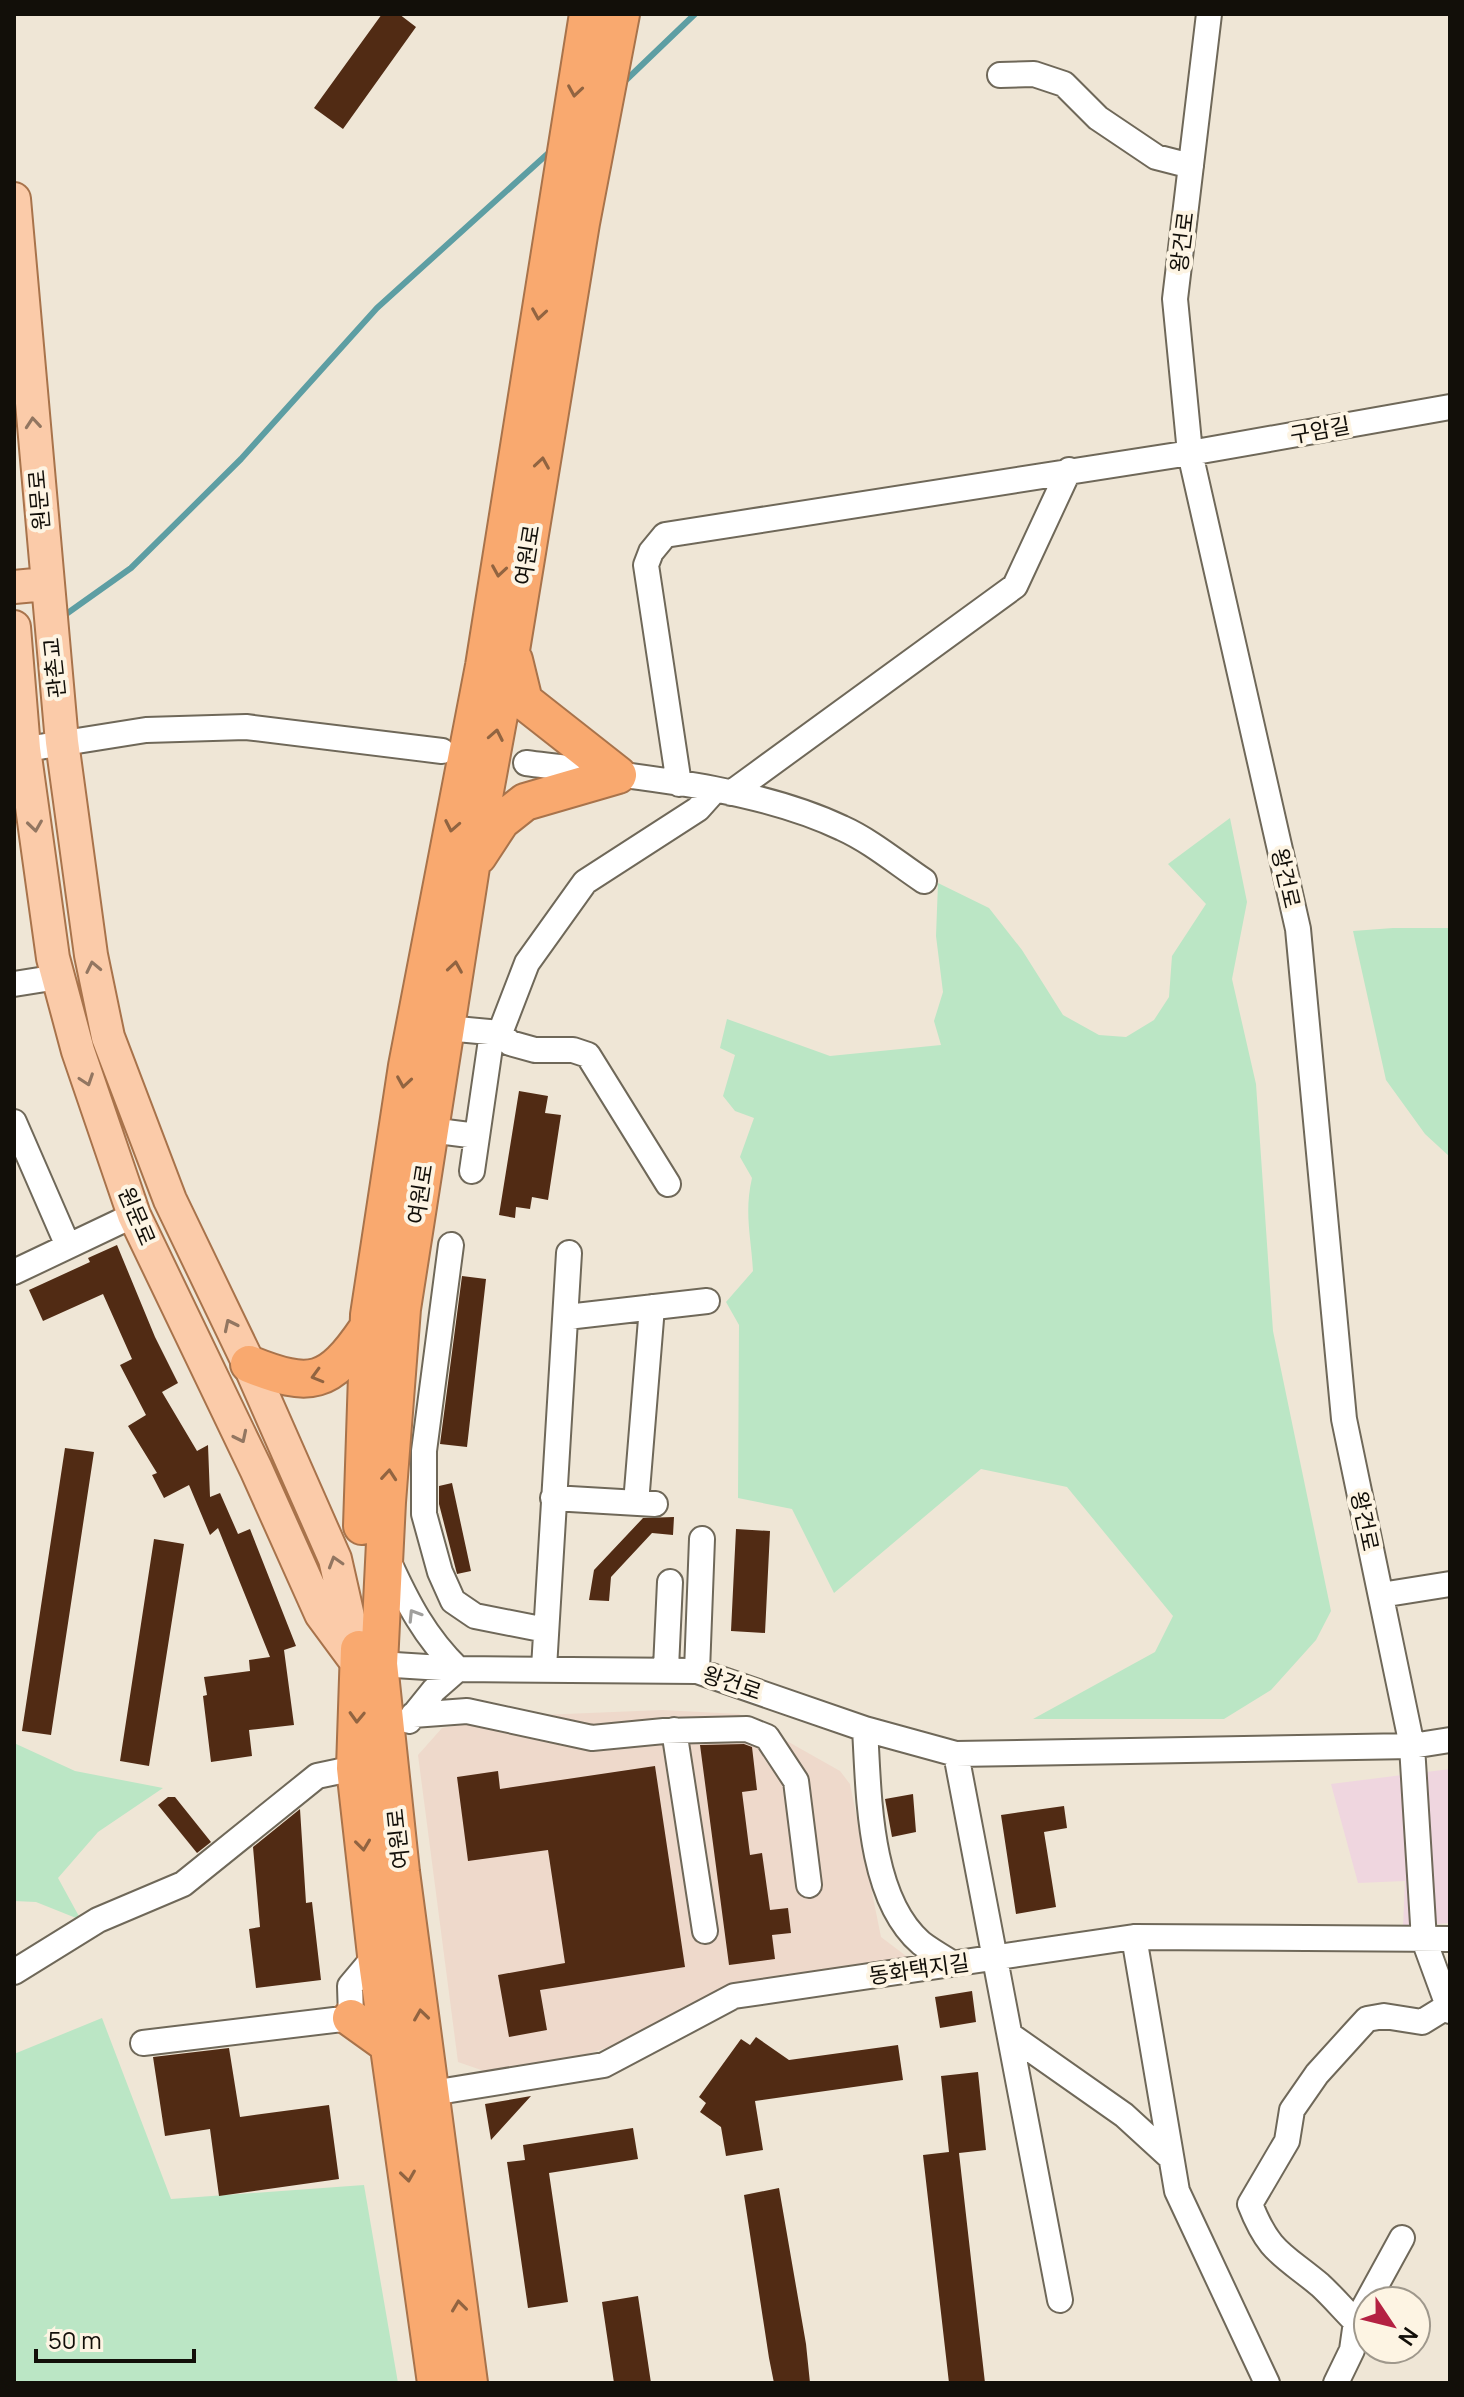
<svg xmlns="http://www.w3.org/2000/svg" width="1464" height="2397" viewBox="0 0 1464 2397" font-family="Manrope,'Noto Sans KR',sans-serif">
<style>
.commercial{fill:#efd6df}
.industrial{fill:#eed9cb}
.green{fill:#bbe6c5}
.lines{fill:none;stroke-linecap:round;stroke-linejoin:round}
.stream{stroke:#5d9ea3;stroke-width:6}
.building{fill:#512b14}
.minor-casing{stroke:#6f6859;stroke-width:28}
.major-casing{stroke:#a8734b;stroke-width:36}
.highway-casing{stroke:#a8734b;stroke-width:40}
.minor{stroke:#fff;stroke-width:24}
.major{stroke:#fbcba9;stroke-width:32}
.highway{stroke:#f9a96f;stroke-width:36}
.oneway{stroke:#916441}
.oneway2{stroke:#927661}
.oneway3{stroke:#a09f9d}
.labels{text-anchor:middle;stroke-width:8;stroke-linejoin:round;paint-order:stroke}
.street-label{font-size:22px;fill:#120f09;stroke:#fdf4e3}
</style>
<rect width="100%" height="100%" fill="#efe6d6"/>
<path class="commercial" d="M 1450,1769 L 1450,1923 L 1403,1927 L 1405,1881 L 1358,1883 L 1331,1784 Z"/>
<path class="industrial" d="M 662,1710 L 739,1714 L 840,1771 L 850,1784 L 881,1937 L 914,1962 L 739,1984 L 696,2001 L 645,2035 L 548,2067 L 484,2071 L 458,2062 L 418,1755 L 442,1728 L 516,1716 Z"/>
<path class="green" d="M 1230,818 L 1247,902 L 1232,979 L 1256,1084 L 1273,1331 L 1331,1611 L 1316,1640 L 1271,1690 L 1224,1719 L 1033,1719 L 1155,1652 L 1173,1616 L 1067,1487 L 981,1469 L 834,1593 L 792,1509 L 738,1498 L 739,1325 L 726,1302 L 753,1271 C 751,1236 744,1213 752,1178 L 740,1157 L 754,1118 L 735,1111 L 723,1096 L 735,1055 L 720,1048 L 727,1019 L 830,1056 L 941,1045 L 934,1021 L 943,992 L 936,936 L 938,883 L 989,908 L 1022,950 L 1063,1015 L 1099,1035 L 1126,1037 L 1154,1020 L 1169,997 L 1172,956 L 1206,904 L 1168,864 Z
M 1393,928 L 1450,928 L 1450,1157 L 1425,1134 L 1386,1080 L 1353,931 Z
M 14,1743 L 75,1771 L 163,1788 L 98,1832 L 58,1878 L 81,1920 L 36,1902 L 14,1901 Z
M 102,2018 L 171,2199 L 364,2185 L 398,2383 L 14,2383 L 14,2054 Z"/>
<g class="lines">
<path class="stream" d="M 623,83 L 695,14
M 62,617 L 131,568 L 241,459 L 377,308 L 554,148"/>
</g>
<path class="building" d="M 382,14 L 399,14 L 416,27 L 343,129 L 314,108 Z
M 519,1091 L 548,1096 L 545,1113 L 561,1115 L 548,1200 L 532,1197 L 530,1209 L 516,1207 L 515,1218 L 499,1215 Z
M 117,1245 L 155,1337 L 178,1383 L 162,1392 L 197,1451 L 208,1445 L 210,1497 L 220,1493 L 238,1534 L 250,1529 L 296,1646 L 284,1650 L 294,1725 L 249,1730 L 252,1756 L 211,1762 L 203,1696 L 207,1695 L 204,1677 L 250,1671 L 249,1660 L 270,1657 L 218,1528 L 210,1535 L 189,1485 L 164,1498 L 152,1475 L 157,1473 L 128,1426 L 146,1415 L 120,1365 L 132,1359 L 103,1294 L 43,1321 L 29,1290 L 90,1262 L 88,1258 Z
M 462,1276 L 486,1279 L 467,1447 L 440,1444 Z
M 65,1448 L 94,1452 L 51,1735 L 22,1731 Z
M 452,1483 L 471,1571 L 457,1574 L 439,1504 L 439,1486 Z
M 674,1517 L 673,1535 L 652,1533 L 611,1577 L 609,1601 L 589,1600 L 594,1570 L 643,1518 Z
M 736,1529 L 770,1531 L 765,1633 L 731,1631 Z
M 154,1539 L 184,1544 L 149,1766 L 120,1761 Z
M 744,1744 L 752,1747 L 757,1790 L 742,1792 L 750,1855 L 762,1853 L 770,1910 L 788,1908 L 791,1933 L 772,1935 L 775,1959 L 729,1965 L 700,1745 Z
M 655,1766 L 685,1967 L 540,1990 L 547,2030 L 509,2037 L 498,1975 L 565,1963 L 548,1850 L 468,1861 L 457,1777 L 498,1771 L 500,1789 Z
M 913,1794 L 916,1832 L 892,1837 L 885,1799 Z
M 168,1797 L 175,1797 L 211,1842 L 197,1853 L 158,1805 Z
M 1064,1806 L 1067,1828 L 1044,1832 L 1056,1907 L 1016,1914 L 1001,1815 Z
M 300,1809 L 306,1903 L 312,1902 L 321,1980 L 256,1988 L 249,1929 L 260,1927 L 253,1847 Z
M 972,1991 L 976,2022 L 940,2028 L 935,1997 Z
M 756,2037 L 789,2060 L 898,2045 L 903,2080 L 755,2101 L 763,2150 L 726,2156 L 721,2127 L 700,2112 L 706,2103 L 699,2097 L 741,2039 L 750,2045 Z
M 229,2048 L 240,2117 L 329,2105 L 339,2179 L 219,2196 L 210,2129 L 165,2136 L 153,2057 Z
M 978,2072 L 986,2150 L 959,2153 L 985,2383 L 949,2383 L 923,2155 L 949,2152 L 941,2076 Z
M 531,2096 L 491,2140 L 485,2104 Z
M 633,2128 L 638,2159 L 549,2173 L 568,2302 L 528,2308 L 507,2162 L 525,2160 L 523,2145 Z
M 779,2188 L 806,2344 L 810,2383 L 774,2383 L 769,2358 L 744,2195 Z
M 638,2296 L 651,2383 L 614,2383 L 602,2302 Z"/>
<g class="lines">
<defs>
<path id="minor" d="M 1209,14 L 1175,299 L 1190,453 L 1298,929 L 1344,1419 L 1412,1746 L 1424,1940 L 1450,2011
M 1000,75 L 1034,74 L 1064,84 L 1098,118 L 1156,157 L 1191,166
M 14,751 L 146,730 L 246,727 L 442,751
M 526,763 C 626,776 752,785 842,828 C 871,841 897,863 924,881
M 679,784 L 646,565 L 651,552 L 665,535 L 1190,453 L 1450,407
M 731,793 L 1015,586 L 1069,470
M 14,984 L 58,977
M 446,1028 L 500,1033 L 510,1043 L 535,1050 L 573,1050 L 588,1055 L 668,1184
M 500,1033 L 527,963 L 585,882 L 698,809 L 715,790
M 14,1122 L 68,1246
M 430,1130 L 477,1136
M 472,1171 L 492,1033
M 451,1245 L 424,1451 L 424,1514 L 440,1572 L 453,1601 L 475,1616 L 546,1630
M 14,1272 L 134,1215
M 567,1317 L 707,1301
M 553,1498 L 655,1504
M 636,1503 L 652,1307
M 388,1560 C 407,1602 425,1637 458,1669 L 434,1690 L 409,1721
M 1381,1595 L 1450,1584
M 379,1664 L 458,1669 L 697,1671 L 865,1729 L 956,1754 L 1412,1746 L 1450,1740
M 544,1668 L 569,1253
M 666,1668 L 670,1582
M 697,1671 L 702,1539
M 413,1715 L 467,1711 L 592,1738 L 664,1731 L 747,1729 L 767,1737 L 796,1781 L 809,1885
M 865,1729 C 869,1793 868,1897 921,1943 C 930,1950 942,1957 952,1963
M 674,1730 L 705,1931
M 956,1754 L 1060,2300
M 1134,1937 L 1177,2191 L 1267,2383
M 14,1972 L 98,1920 L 183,1884 L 317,1776 L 355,1768
M 1010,2035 L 1124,2115 L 1171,2158
M 143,2043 L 351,2018 L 350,1986 L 376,1955
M 432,2093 L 604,2065 L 734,1996 L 1134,1937 L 1450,1939
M 1356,2322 C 1344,2310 1332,2296 1320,2285 C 1283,2254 1269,2253 1250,2204 L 1287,2141 L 1292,2110 L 1317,2074 L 1356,2031 L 1367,2019 L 1384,2016 L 1422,2022 L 1448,2006
M 1336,2383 L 1352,2350 L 1356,2322 L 1402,2238"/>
<path id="major" d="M 14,199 L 62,742 L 91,955 L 108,1037 L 170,1200 L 249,1364 L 335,1559 L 359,1665
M 14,587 L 46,584
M 14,627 L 24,749 L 53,958 L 78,1051 L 134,1215 L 256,1469 L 321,1614 L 352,1656"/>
<path id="highway" d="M 514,660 L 524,701 L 618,775
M 478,856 L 501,821 L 525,802 L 618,775
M 249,1364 C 311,1389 329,1385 367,1329
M 362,1526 L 369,1315 L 407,1066 L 484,666 L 588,14
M 359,1649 L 355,1768 L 376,1955 L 436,2383
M 351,2018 L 390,2046
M 469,2383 L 401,1872 L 379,1664 L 387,1502 L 402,1309 L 471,867 L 511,650 L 581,223 L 621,14"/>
</defs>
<use href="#minor" class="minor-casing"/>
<use href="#major" class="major-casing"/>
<use href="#highway" class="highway-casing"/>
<use href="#minor" class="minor"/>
<use href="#major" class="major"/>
<use href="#highway" class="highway"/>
</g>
<defs><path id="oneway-chevron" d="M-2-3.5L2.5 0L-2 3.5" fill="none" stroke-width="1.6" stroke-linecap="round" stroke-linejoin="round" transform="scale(2)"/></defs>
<g class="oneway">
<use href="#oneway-chevron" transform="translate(575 91) rotate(99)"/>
<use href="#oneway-chevron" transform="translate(539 314) rotate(99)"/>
<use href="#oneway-chevron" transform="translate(542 463) rotate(-81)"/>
<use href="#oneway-chevron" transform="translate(499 571) rotate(99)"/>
<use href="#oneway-chevron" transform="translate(496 735) rotate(-79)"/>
<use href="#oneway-chevron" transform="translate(452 826) rotate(101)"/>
<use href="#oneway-chevron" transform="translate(455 967) rotate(-81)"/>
<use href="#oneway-chevron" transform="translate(404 1082) rotate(99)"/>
<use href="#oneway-chevron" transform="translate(317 1376) rotate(164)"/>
<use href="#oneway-chevron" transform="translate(389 1475) rotate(-85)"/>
<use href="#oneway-chevron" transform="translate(357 1717) rotate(92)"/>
<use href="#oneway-chevron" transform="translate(363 1845) rotate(83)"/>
<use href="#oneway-chevron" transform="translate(421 2015) rotate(-98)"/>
<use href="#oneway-chevron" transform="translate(408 2176) rotate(82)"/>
<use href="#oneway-chevron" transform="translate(459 2306) rotate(-97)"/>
</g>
<g class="oneway2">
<use href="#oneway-chevron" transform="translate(33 423) rotate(-95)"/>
<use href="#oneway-chevron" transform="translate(35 826) rotate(82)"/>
<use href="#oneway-chevron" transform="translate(93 967) rotate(-102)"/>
<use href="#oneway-chevron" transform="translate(87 1080) rotate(71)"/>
<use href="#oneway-chevron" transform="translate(230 1325) rotate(-116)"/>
<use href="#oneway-chevron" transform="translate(241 1437) rotate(64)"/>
<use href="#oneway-chevron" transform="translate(335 1562) rotate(-107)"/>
</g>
<use class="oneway3" href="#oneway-chevron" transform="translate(414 1615) rotate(-122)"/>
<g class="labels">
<g class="street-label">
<text transform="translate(1182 242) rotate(-83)" y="8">왕건로</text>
<text transform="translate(1320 430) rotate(-10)" y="8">구암길</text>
<text transform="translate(39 500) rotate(-95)" y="8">원문로</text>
<text transform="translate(527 555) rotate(-81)" y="8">여원로</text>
<text transform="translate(54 668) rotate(-96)" y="8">관촌교</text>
<text transform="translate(1286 878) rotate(77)" y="8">왕건로</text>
<text transform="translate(420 1194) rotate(-81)" y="8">여원로</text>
<text transform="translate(137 1216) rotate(67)" y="8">원문로</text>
<text transform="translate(1365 1521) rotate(78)" y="8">왕건로</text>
<text transform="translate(732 1683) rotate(19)" y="8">왕건로</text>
<text transform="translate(398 1839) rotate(-96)" y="8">여원로</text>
<text transform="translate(919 1969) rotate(-8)" y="8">동화택지길</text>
</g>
</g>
<rect width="1464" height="2397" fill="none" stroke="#120f09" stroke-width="32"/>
<g transform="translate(1392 2325) rotate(125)"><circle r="38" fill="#fdf4e3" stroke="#9f988c" stroke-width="2"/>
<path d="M0-6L14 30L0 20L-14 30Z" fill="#b42142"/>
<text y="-12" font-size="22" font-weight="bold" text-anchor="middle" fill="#120f09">N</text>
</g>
<path d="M36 2349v12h158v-12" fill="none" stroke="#120f09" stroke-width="4"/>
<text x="48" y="2349" font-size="24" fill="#120f09" stroke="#fdf4e3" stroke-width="6" paint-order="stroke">50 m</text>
</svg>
